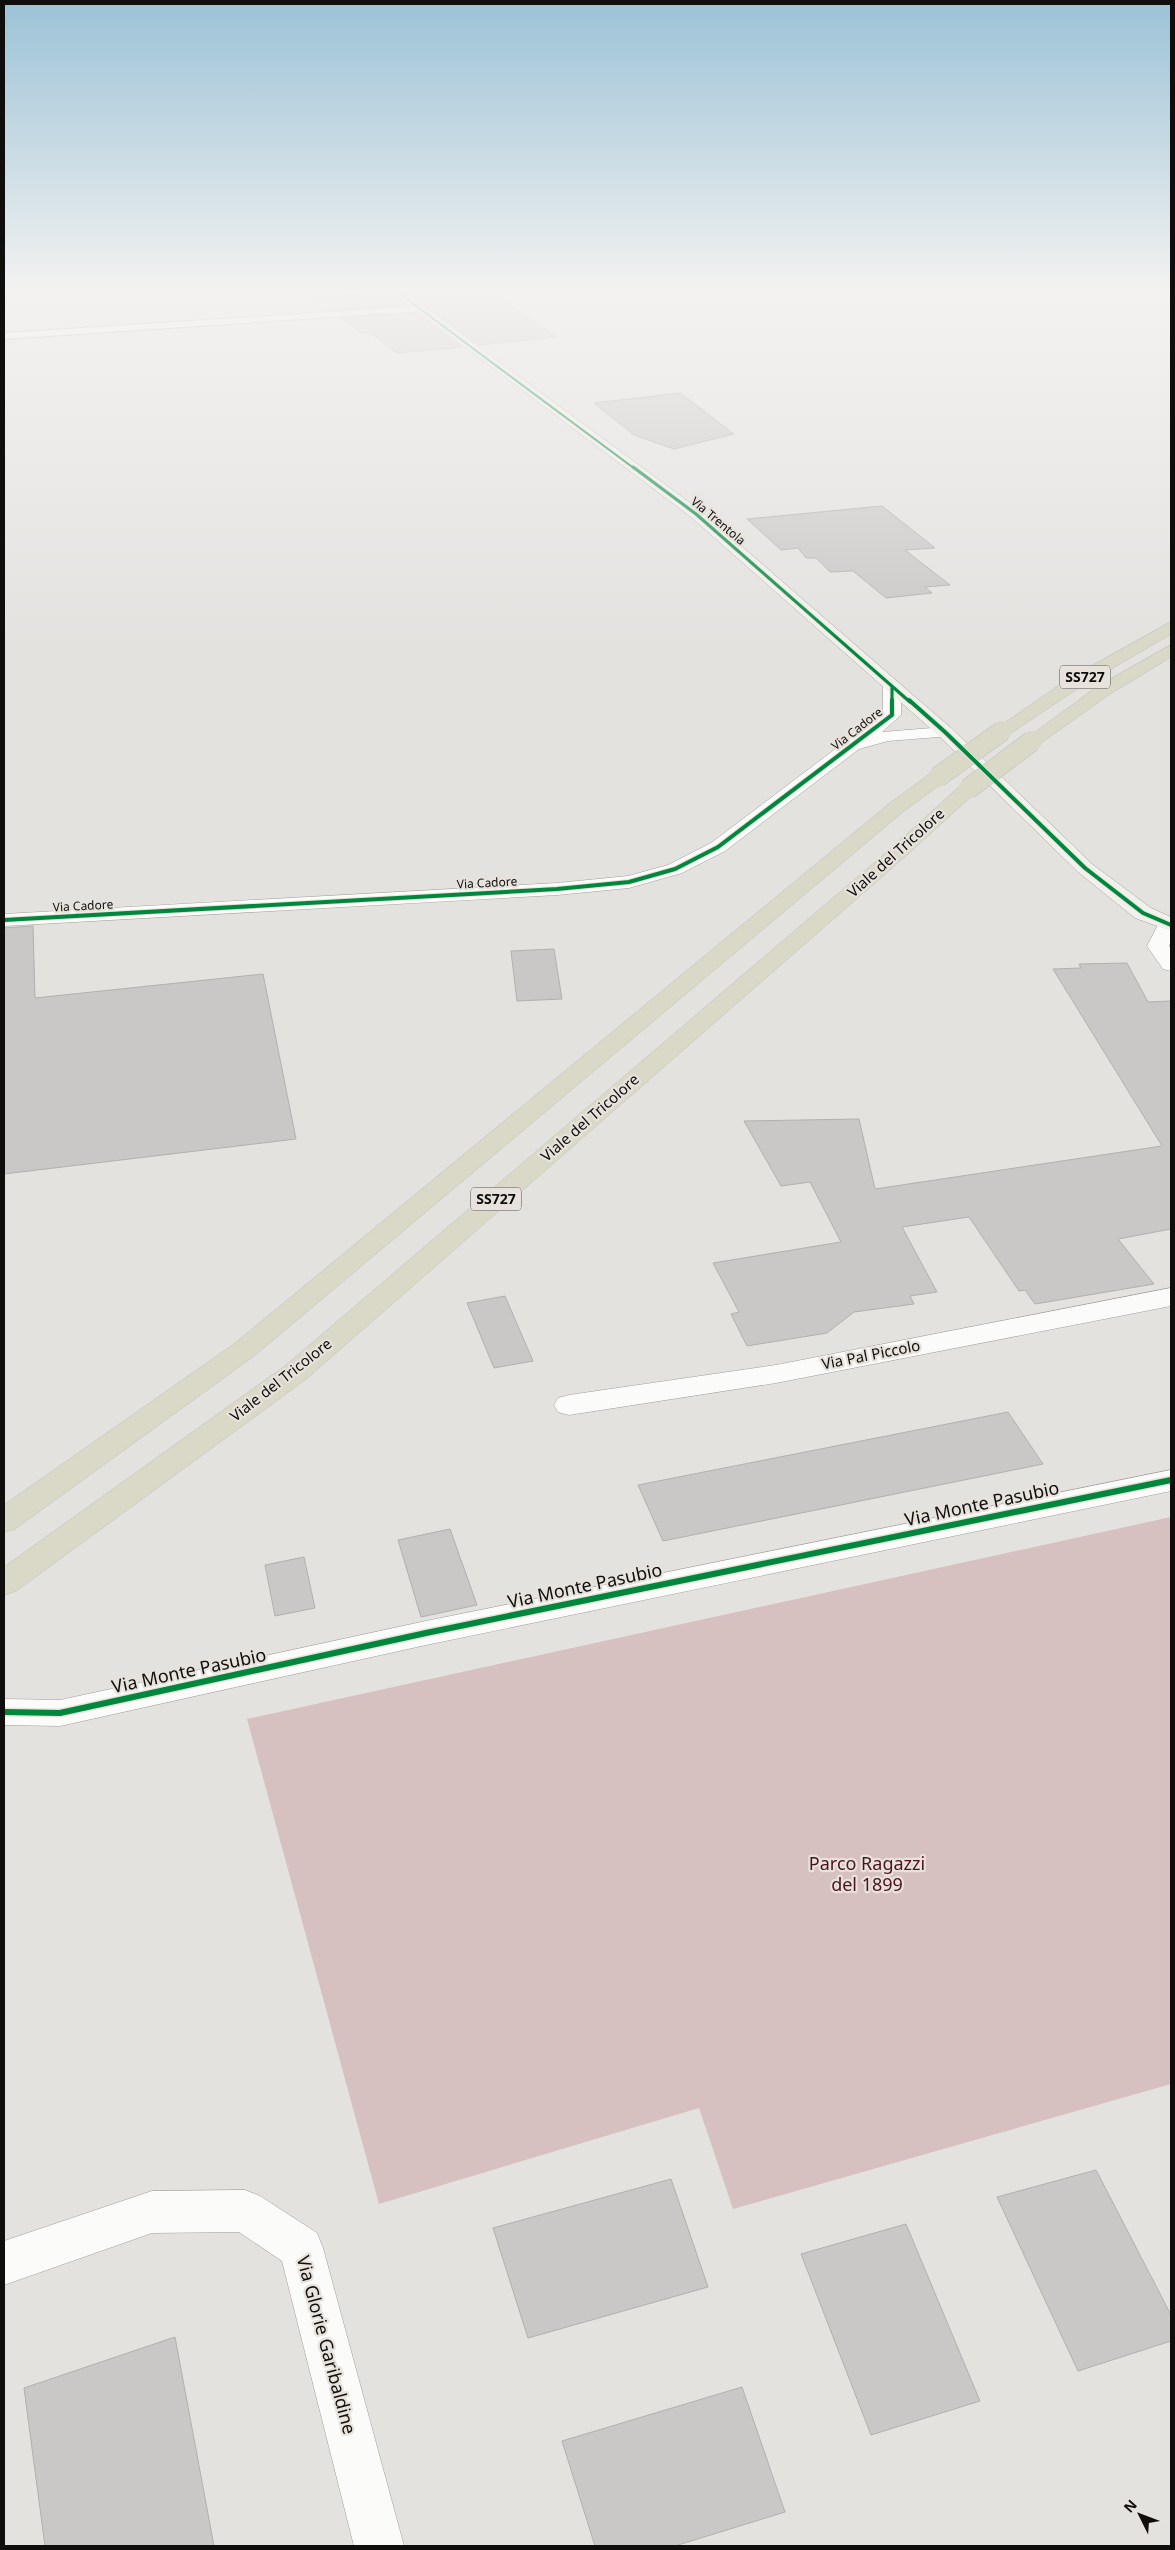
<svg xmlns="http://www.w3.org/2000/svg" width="1175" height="2550" viewBox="0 0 1175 2550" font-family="'Noto Sans',sans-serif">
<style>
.green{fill:#d7c0c0}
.building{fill:#cac8c6;stroke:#b2b0ae}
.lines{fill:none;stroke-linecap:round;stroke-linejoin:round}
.lane-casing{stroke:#a19f9d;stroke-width:2}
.street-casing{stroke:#a19f9d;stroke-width:1}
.secondary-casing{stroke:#a19f9d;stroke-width:1}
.highway-casing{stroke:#c1c0bf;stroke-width:1}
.lane{fill:#fbfbfa;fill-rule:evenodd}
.street{fill:#fbfbfa;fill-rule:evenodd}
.secondary{fill:#f2f0ea;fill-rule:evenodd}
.highway{fill:#dad8c6;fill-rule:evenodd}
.highway-bridge-casing{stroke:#c1c0bf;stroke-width:21;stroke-linecap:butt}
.highway-bridge{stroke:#dad8c6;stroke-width:20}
.cycleway-far3-casing{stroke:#e7e2dc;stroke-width:3}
.cycleway-far2-casing{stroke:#e7e2dc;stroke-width:5}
.cycleway-far1-casing{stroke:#e7e2dc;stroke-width:6}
.cycleway-casing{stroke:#e7e2dc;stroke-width:9}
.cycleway-far3{stroke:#00873e;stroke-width:2}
.cycleway-far2{stroke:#00873e;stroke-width:3}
.cycleway-far1{stroke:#00873e;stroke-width:4}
.cycleway{stroke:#00873e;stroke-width:6}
.labels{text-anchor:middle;stroke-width:4.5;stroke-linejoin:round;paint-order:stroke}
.far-street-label{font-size:12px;fill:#0f0e0c;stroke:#e7e2dc}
.shield{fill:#e7e2dc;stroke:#504e4a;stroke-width:1}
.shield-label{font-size:14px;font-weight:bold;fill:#0f0e0c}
.street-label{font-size:15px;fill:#0f0e0c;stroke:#e7e2dc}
.near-street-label{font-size:18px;fill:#0f0e0c;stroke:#e7e2dc}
.near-park-label{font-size:18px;fill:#4f121d;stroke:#e7e2dc}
</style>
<rect width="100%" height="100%" fill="#e4e2df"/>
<path class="green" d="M 1171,1517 L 1171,2084 L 733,2209 L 699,2108 L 379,2204 L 247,1719 Z"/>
<path class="building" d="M 487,288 L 556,337 L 479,345 L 409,293 Z
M 368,293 L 372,296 L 392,294 L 406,305 L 329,310 L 313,298 Z
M 417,313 L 462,347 L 397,353 L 370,332 L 361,333 L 341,318 Z
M 680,393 L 734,434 L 674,449 L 634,435 L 594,403 Z
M 882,506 L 935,548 L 905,550 L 950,585 L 925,587 L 932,593 L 886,598 L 853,571 L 830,572 L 816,558 L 806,558 L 798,548 L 781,550 L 747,519 Z
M 33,926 L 35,998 L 263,974 L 296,1139 L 4,1174 L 4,928 Z
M 554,949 L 562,999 L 517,1001 L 511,951 Z
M 1127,963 L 1148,1002 L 1171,1001 L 1171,1229 L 1118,1239 L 1154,1284 L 1035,1304 L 1025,1290 L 1019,1291 L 969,1217 L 902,1227 L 937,1292 L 910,1296 L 914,1304 L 854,1312 L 827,1333 L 747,1346 L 731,1314 L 739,1312 L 713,1263 L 841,1242 L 810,1182 L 781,1186 L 744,1121 L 859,1119 L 875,1189 L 1162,1146 L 1053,969 L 1081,968 L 1079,964 Z
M 505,1296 L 533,1361 L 494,1368 L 467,1303 Z
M 1008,1412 L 1043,1464 L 663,1541 L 638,1485 Z
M 450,1529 L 477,1605 L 421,1617 L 398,1540 Z
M 304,1557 L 315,1608 L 275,1616 L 265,1565 Z
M 1096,2170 L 1171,2315 L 1171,2341 L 1078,2371 L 997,2197 Z
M 671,2179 L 708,2287 L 528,2338 L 493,2228 Z
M 906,2224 L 980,2401 L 871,2435 L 801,2254 Z
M 175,2337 L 214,2546 L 45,2546 L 24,2388 Z
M 742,2387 L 785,2512 L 675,2546 L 595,2546 L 562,2441 Z"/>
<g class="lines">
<defs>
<path id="lane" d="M 420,306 L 424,309 L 423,311 L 4,339 L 4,333 Z"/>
<path id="street" d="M 1160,288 L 1170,288 L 1171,300 L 1161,296 Z
M 892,682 L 898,683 L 901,687 L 901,715 L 882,732 L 945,727 L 951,728 L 954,732 L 951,736 L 888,741 L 859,749 L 725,851 L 682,873 L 629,888 L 557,895 L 4,926 L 4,914 L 557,883 L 628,876 L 668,865 L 711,843 L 883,713 L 883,687 L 886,683 Z
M 1169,918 L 1171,918 L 1171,941 L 1169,946 L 1171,949 L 1171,971 L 1163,969 L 1147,946 L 1161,919 Z
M 1171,1288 L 1171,1306 L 776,1383 L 569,1415 L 558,1412 L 554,1405 L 558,1398 L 569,1395 L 776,1365 Z
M 1171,1470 L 1171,1491 L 426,1645 L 60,1726 L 4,1725 L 5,1699 L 60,1700 L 426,1621 Z
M 245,2190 L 260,2196 L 317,2233 L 323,2248 L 404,2546 L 354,2546 L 282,2261 L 239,2232 L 152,2233 L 4,2285 L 4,2241 L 152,2191 Z"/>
<path id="secondary" d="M 387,288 L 399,288 L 701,511 L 951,728 L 1092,864 L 1151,908 L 1171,917 L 1171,931 L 1135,918 L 1078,872 L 939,736 L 691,517 Z"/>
<path id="highway" d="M 1171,622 L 1171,634 L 1080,687 L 1008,735 L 996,735 L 993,731 L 1068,679 Z
M 1171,645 L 1171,657 L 1110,694 L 1038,745 L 1026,745 L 1023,741 L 1098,686 Z
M 938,771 L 945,773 L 947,777 L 945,781 L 904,811 L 254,1356 L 15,1529 L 4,1532 L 4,1505 L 234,1344 L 890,803 L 931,773 Z
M 968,783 L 975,785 L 978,789 L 975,793 L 909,853 L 305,1380 L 16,1591 L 4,1595 L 4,1567 L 285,1366 L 895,845 L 961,785 Z"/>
</defs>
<use href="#lane" class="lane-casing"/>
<use href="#street" class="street-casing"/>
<use href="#secondary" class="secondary-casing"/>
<use href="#highway" class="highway-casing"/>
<use href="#lane" class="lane"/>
<use href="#street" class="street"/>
<use href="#secondary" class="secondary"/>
<use href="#highway" class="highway"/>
<defs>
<path id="highway-bridge" d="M 938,777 L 1002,731
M 968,789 L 1032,741"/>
</defs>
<use href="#highway-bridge" class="highway-bridge-casing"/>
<use href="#highway-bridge" class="highway-bridge"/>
<defs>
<path id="cycleway-far3" d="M 392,288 L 635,469"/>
<path id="cycleway-far2" d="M 633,467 L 696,514 L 910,702
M 892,687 L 892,702"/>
<path id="cycleway-far1" d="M 909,700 L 945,732 L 1085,868 L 1143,913 L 1171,925
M 4,920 L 557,889 L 629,882 L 675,869 L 718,847 L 892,715 L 892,700"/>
<path id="cycleway" d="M 5,1712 L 60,1713 L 426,1633 L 1171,1480"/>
</defs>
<use href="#cycleway-far3" class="cycleway-far3-casing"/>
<use href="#cycleway-far2" class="cycleway-far2-casing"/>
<use href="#cycleway-far1" class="cycleway-far1-casing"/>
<use href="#cycleway" class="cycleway-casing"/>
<use href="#cycleway-far3" class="cycleway-far3"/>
<use href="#cycleway-far2" class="cycleway-far2"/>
<use href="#cycleway-far1" class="cycleway-far1"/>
<use href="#cycleway" class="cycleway"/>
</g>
<linearGradient id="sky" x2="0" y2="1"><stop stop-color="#9bc2d6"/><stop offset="0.45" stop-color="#f3f2f1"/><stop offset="1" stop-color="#f3f2f1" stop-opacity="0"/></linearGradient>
<rect width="1175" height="645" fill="url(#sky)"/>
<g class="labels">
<g class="far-street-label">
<text transform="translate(718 521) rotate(40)" y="4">Via Trentola</text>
<text transform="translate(857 729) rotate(-38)" y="4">Via Cadore</text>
<text transform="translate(487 883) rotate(-3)" y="4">Via Cadore</text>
<text transform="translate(83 906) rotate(-3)" y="4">Via Cadore</text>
</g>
<g class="shield">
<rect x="1060" y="665.5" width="50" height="23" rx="4"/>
<rect x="471" y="1187.5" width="50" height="23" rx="4"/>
</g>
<g class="shield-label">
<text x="1085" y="682">SS727</text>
<text x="496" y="1204">SS727</text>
</g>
<g class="street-label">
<text transform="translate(896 853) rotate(-42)" y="5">Viale del Tricolore</text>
<text transform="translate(590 1118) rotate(-41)" y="5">Viale del Tricolore</text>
<text transform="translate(871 1355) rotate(-11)" y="5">Via Pal Piccolo</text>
<text transform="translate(281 1380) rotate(-38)" y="5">Viale del Tricolore</text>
</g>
<g class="near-street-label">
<text transform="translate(982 1504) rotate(-12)" y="6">Via Monte Pasubio</text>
<text transform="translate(585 1586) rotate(-12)" y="6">Via Monte Pasubio</text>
<text transform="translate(189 1671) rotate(-12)" y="6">Via Monte Pasubio</text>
<text transform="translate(326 2345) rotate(75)" y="6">Via Glorie Garibaldine</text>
</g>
<g class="near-park-label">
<text x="867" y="1870">Parco Ragazzi<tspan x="867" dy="21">del 1899</tspan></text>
</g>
</g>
<rect width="1175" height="2550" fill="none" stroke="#0f0e0c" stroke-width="10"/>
<g transform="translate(1140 2515) rotate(312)" stroke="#e7e2dc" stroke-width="4" paint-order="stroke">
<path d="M0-4L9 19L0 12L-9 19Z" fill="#0f0e0c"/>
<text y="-8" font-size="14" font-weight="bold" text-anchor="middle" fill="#0f0e0c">N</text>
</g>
</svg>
